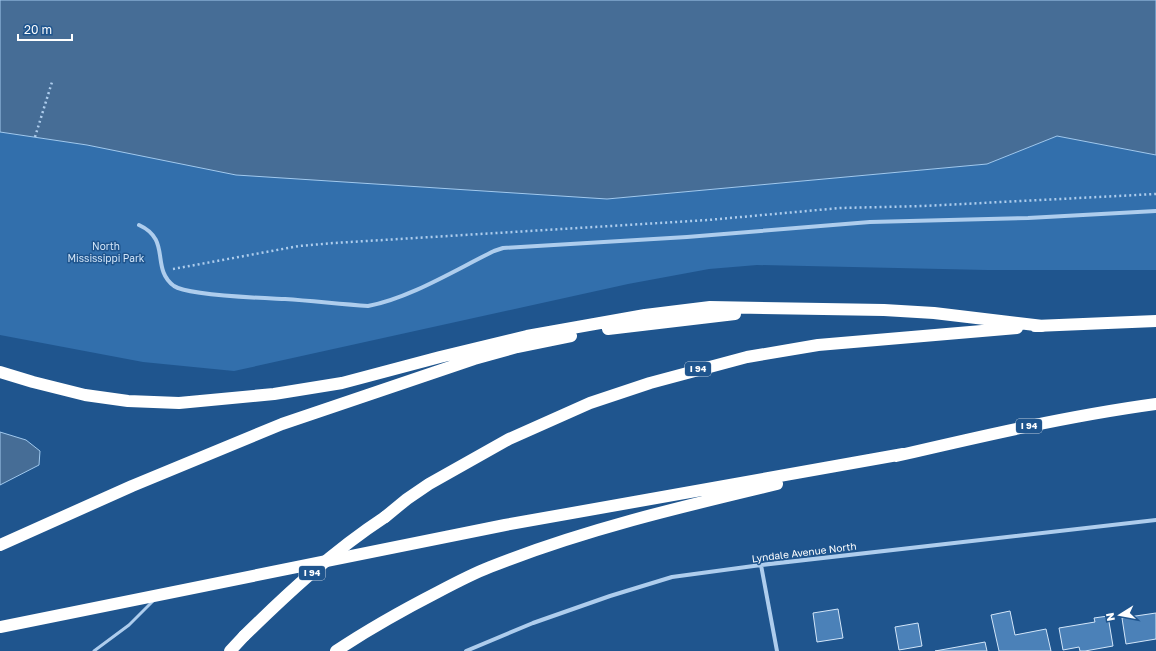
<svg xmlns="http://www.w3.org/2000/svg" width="1156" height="651" viewBox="0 0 1156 651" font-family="'Golos Text',sans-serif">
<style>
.green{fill:#326fac}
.water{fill:#466d96;stroke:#a1c9ee}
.building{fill:#4b81b8;stroke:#d3e6f9}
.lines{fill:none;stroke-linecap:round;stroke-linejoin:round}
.path{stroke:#aecded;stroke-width:2.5;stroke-dasharray:2 3;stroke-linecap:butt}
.lane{stroke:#aecded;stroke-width:3}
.street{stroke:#aecded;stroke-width:4}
.highway{stroke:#fff;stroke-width:12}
.highway-bridge{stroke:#fff;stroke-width:12}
.labels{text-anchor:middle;stroke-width:3;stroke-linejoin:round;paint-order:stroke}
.shield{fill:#1f558e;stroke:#bcccdd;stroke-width:1}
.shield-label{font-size:9px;font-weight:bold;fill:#fff}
.park-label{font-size:10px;fill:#d3e6f9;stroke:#1f558e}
.street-label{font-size:10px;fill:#fff;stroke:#1f558e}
</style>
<rect width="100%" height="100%" fill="#1f558e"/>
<path class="green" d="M 0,132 L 87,145 L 607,199 L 987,164 L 1057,136 L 1156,155 L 1156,270 L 987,270 L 757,265 L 709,269 L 628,284 L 234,371 L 143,362 L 0,335 Z"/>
<path class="water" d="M 0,0 L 1156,0 L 1156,155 L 1057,136 L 987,164 L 607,199 L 236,175 L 87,145 L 0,132 Z
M 0,432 L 26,440 L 40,451 L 39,465 L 0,485 Z"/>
<path class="building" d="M 838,609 L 843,638 L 817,642 L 813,613 Z
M 1010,611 L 1015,635 L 1046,629 L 1051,651 L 999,651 L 991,615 Z
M 1156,613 L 1156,639 L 1126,644 L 1122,618 Z
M 1108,616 L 1113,646 L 1085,651 L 1080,651 L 1079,647 L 1063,650 L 1059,628 L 1095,622 L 1094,618 Z
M 918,623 L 922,646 L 899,650 L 895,627 Z
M 985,642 L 987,651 L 935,651 Z"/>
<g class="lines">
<path class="path" d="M 35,137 L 52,82
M 173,269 L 299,246 L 334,243 L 708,220 L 840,208 L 924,206 L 1156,194"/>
<path class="lane" d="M 94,651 L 129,625 L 153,601"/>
<path class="street" d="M 139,225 C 172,240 150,268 174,286 C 188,296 264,298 285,299 C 313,301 340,304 368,306 C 410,298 455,270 494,251 L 503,248 L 687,237 L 870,222 L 1028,218 L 1156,211
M 761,565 L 777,651
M 466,651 L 533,623 L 610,596 L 672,577 L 761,565 L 1156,520"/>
<path class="highway" d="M 1035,326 L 1156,321
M 608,329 L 735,314
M 0,372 L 33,382 L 85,395 L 128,401 L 179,403 L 274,394 L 342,383 L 440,357 L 527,336 L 645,315 L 710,307 L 884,310 L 934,313 L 1043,326
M 896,456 C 982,436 1068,416 1156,404
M 385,517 L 407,499 L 429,484 L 509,439 L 590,403 L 650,383 L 747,357 L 818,345 L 1017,328
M 0,545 L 132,486 L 282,424 L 474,359 L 517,347 L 571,336
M 0,627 L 505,525 L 903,454
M 230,651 L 244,636
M 336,651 C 369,629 403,610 438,592 C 455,583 472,574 490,567 C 583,530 680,507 777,484"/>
<path class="highway-bridge" d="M 244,636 C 288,593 333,551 385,517"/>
</g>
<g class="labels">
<g class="shield">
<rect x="685" y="362" width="26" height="14" rx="3"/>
<rect x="1016" y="419" width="26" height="14" rx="3"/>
<rect x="299" y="566" width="26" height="14" rx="3"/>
</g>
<g class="shield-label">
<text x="698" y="372">I 94</text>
<text x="1029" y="429">I 94</text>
<text x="312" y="576">I 94</text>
</g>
<g class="park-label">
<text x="106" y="250">North<tspan x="106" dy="12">Mississippi Park</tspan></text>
</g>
<g class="street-label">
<text transform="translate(804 552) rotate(-7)" y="4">Lyndale Avenue North</text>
</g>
</g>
<g transform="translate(1120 615) rotate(259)" stroke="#1f558e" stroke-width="3" paint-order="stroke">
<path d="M0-3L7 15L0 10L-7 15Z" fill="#ffffff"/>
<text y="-6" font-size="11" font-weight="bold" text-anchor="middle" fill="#ffffff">N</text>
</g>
<path d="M18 34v6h54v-6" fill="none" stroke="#ffffff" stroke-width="2"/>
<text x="24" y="34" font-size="12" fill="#ffffff" stroke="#1f558e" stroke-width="3" paint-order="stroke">20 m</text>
</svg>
